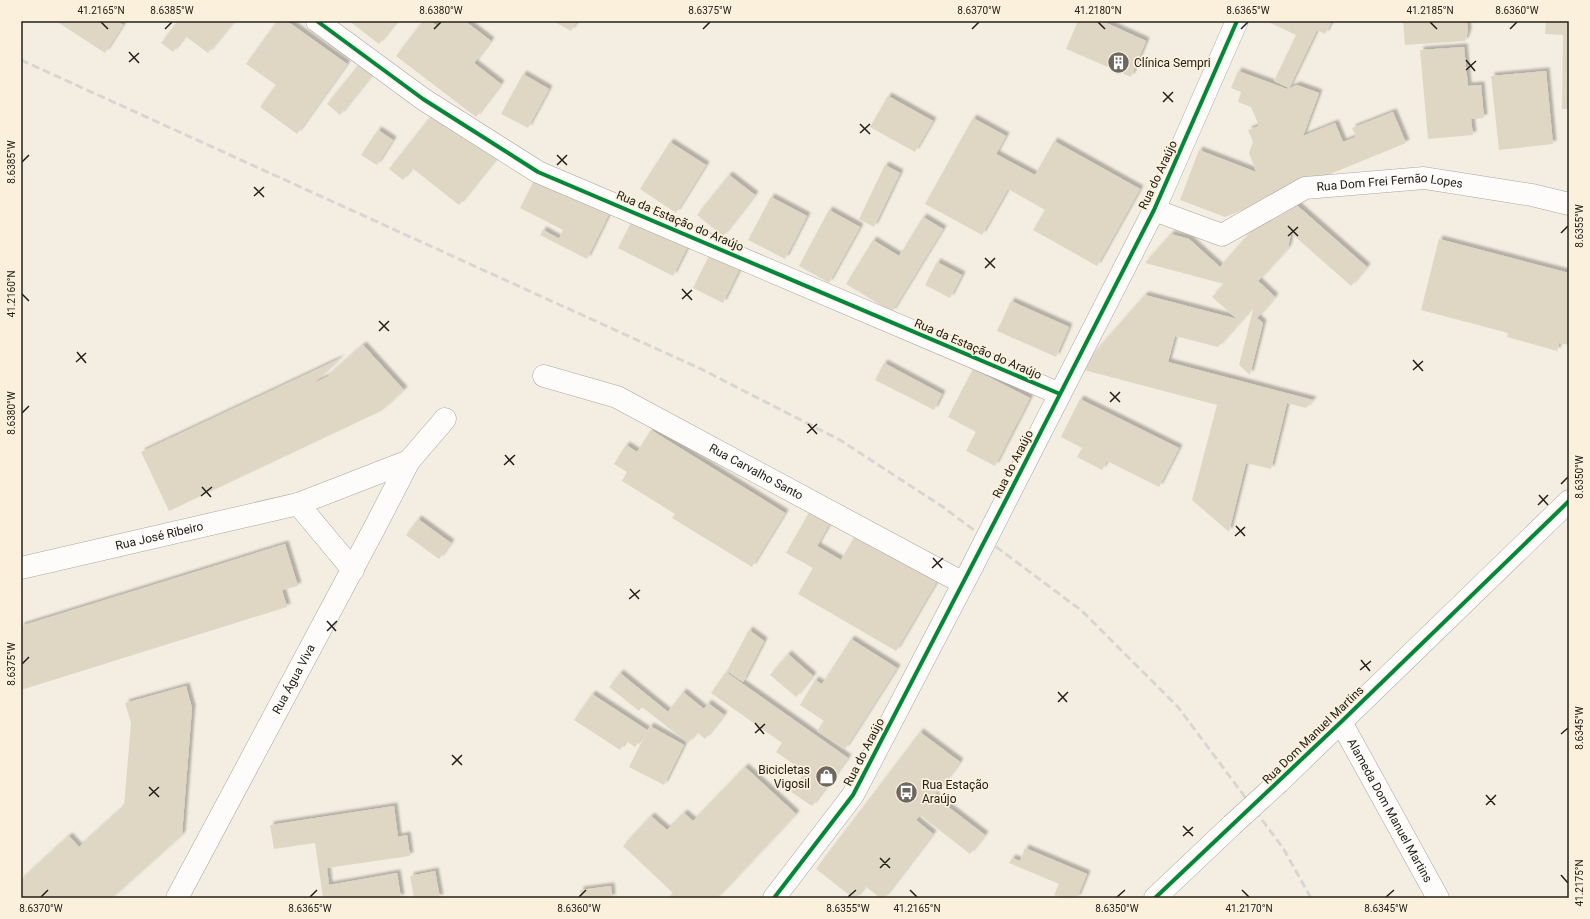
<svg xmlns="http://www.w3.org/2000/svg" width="1590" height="919" viewBox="0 0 1590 919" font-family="Roboto,sans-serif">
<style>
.building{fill:#e0d6c4;filter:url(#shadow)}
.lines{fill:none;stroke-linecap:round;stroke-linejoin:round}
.minor-casing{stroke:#aaa59d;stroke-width:23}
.secondary-casing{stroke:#aaa59d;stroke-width:23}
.minor{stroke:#fdfcfb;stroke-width:22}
.secondary{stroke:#fdfcfb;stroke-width:22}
.rail{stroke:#d8d6d3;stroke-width:3;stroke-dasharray:8 4;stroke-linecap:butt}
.minor-bridge-casing{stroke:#aaa59d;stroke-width:23;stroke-linecap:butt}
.secondary-bridge-casing{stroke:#aaa59d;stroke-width:23;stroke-linecap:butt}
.minor-bridge{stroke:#fdfcfb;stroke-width:22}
.secondary-bridge{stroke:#fdfcfb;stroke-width:22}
.cycleway-casing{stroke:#fbf0db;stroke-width:6}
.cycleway{stroke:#00873e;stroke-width:4}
.ticks{fill:none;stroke:#242019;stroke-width:1.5}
.labels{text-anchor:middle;stroke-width:3.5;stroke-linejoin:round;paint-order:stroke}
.poi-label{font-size:12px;fill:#242019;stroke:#fbf0db;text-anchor:start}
.street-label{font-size:12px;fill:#242019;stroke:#fbf0db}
.neatline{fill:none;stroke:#242019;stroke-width:1.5}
.ticks-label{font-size:10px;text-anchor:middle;fill:#242019}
</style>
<defs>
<filter id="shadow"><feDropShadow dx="3.5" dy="-3.5" stdDeviation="1" flood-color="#0004"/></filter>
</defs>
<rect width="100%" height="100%" fill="#f4eee2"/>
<path class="building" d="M 56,21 L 117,21 L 123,25 L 105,53 Z
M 178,21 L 234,21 L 208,53 L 185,36 L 173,52 L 161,43 Z
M 277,21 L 287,21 L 347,64 L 297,134 L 260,107 L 276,85 L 246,64 Z
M 349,21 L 397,21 L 379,44 Z
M 423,21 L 430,21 L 437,26 L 441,21 L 465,21 L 491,41 L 474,63 L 501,84 L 476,117 L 396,56 Z
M 553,21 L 577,21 L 571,31 Z
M 1078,21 L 1102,21 L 1146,41 L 1131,77 L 1066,49 Z
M 1266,21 L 1328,21 L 1331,23 L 1325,34 L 1317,30 L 1289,88 L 1274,81 L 1296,35 Z
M 1403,21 L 1467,21 L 1468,32 L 1465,41 L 1405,45 Z
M 1546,21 L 1569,21 L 1569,109 L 1562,109 L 1563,35 L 1545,34 Z
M 1464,47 L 1468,86 L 1481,85 L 1484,118 L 1471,119 L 1473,135 L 1428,139 L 1420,50 Z
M 361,62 L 374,72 L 340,115 L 327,104 Z
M 1238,71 L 1287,89 L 1297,85 L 1319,93 L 1303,136 L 1335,123 L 1343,142 L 1356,137 L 1352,128 L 1393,112 L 1406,143 L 1225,217 L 1180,200 L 1199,150 L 1256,172 L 1249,153 L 1253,142 L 1248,130 L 1259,126 L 1251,107 L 1238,102 L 1241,92 L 1231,88 Z
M 1546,71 L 1553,144 L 1499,150 L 1491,76 Z
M 523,74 L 549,89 L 528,128 L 501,114 Z
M 888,96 L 933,121 L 915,152 L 870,127 Z
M 435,111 L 496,159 L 459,205 L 412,168 L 403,180 L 389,169 Z
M 973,118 L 1006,136 L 996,154 L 1035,175 L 1054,141 L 1140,189 L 1097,266 L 1033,230 L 1045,210 L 1008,189 L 982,235 L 925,204 Z
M 378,130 L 393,140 L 377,165 L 361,155 Z
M 670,142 L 706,165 L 676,213 L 640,189 Z
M 885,165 L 900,173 L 874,227 L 859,219 Z
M 538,173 L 611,210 L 587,259 L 540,235 L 543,230 L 559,239 L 563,230 L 520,208 Z
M 729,175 L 755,195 L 723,236 L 697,215 Z
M 1284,194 L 1367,267 L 1351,286 L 1291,233 L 1288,248 L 1258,281 L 1275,297 L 1257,318 L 1263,323 L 1250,375 L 1239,365 L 1254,306 L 1218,347 L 1175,336 L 1168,362 L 1313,400 L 1306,408 L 1287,403 L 1271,469 L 1246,463 L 1229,532 L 1192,500 L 1217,405 L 1080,369 L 1145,295 L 1237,319 L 1212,297 L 1224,284 L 1145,263 L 1171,234 L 1189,239 L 1220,267 Z
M 771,197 L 807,216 L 785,259 L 748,240 Z
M 829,210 L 860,227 L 829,283 L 799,266 Z
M 634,217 L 689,244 L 673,276 L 618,248 Z
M 923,217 L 943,229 L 892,312 L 846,284 L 873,240 L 899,256 Z
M 1439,239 L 1569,273 L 1569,345 L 1559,343 L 1557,351 L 1507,337 L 1508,333 L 1421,310 Z
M 711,252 L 741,266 L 723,303 L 693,288 Z
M 937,262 L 962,275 L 950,298 L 925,285 Z
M 1011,301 L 1069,327 L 1056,357 L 997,331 Z
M 363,345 L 404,390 L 381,411 L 169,511 L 141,452 L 341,358 L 314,383 L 327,377 Z
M 884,363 L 942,394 L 934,410 L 875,380 Z
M 973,369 L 1030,398 L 995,466 L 966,451 L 976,432 L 948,417 Z
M 1080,399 L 1179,448 L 1159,487 L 1107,461 L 1102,470 L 1077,457 L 1082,448 L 1061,437 Z
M 651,430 L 785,513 L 752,567 L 672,518 L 675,514 L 622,481 L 627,472 L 614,464 L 626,445 L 637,452 Z
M 810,511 L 830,523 L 817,546 L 841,560 L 856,534 L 937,581 L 896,651 L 798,594 L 813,568 L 786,553 Z
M 418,519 L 451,543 L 439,559 L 406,535 Z
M 285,544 L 298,586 L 282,590 L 287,607 L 21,690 L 21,626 Z
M 749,630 L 764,641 L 743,682 L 727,671 Z
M 851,639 L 897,668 L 845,749 L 817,731 L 824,721 L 800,705 L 815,680 L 822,684 Z
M 788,654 L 813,676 L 796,697 L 770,675 Z
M 726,672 L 848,758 L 812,806 L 791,792 L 805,772 L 776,752 L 782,743 L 711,693 Z
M 620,673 L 668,712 L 683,692 L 704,709 L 708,703 L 724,715 L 705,739 L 697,732 L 688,743 L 642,707 L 639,711 L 609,687 Z
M 186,686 L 192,708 L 182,835 L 112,898 L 21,898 L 21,880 L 69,836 L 79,847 L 124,806 L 131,723 L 125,703 Z
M 592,694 L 647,730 L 635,747 L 626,741 L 620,750 L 574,720 Z
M 650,726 L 684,745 L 664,785 L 629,767 Z
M 920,732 L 960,762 L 934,796 L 985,835 L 970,854 L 920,815 L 916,820 L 933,834 L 884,898 L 880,898 L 865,886 L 856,898 L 853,898 L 816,869 Z
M 745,767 L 796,814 L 717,898 L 668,898 L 673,893 L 623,846 L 651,816 L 667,830 L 684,813 L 693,821 Z
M 394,806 L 398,837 L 407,835 L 410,856 L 327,868 L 329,885 L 397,873 L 401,898 L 332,898 L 331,892 L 332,898 L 323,898 L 315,843 L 274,849 L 270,825 Z
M 1025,848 L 1087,874 L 1077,898 L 1062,898 L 1054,895 L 1059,884 L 1009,863 L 1012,858 L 1020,861 Z
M 435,871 L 440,898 L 414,898 L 410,876 Z
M 611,886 L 612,898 L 581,898 L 580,890 Z"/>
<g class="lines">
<defs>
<g id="minor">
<path d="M 317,21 L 423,99 L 538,172 L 1060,394"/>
<path id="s1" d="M 1154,210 L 1222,235 L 1305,188 L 1424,178 L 1532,195 L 1569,204"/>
<path id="s2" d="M 544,376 L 617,397 L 963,583"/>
<path d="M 298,504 L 353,570"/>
<path id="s3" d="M 21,568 L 298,504 L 409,461 L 445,419"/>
<path id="s4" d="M 1341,722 L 1438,898"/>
<path d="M 1279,782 L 1569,501"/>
<path id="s5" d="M 177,898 L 375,527 L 409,461"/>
<path d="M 1155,898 L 1232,825"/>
</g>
<path id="secondary" d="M 1009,494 L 1154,210 L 1237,21
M 774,898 L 853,795 L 973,565"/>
</defs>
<use href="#minor" class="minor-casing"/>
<use href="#secondary" class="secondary-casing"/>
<use href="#minor" class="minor"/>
<use href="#secondary" class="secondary"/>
<path class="rail" d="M 21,60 L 701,369 L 840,440 L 943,507 L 1082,611 L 1178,707 L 1283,848 L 1311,898"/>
<defs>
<path id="minor-bridge" d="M 1232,825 L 1279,782"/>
<path id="secondary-bridge" d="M 973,565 L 1009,494"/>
</defs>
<use href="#minor-bridge" class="minor-bridge-casing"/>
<use href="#secondary-bridge" class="secondary-bridge-casing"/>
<use href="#minor-bridge" class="minor-bridge"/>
<use href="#secondary-bridge" class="secondary-bridge"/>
<defs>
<path id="cycleway" d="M 317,21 L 423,99 L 538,172 L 1060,394
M 774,898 L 853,795 L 1009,494 L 1154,210 L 1237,21
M 1155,898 L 1341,722 L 1569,501"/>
</defs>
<use href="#cycleway" class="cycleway-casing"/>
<use href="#cycleway" class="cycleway"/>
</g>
<path class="ticks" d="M 101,22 L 108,29M 1098,22 L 1105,29M 1430,22 L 1437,29M 165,29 L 172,22M 434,29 L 441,22M 703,29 L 710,22M 972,29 L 979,22M 1241,29 L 1248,22M 1510,29 L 1517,22M 129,52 L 139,63M 1466,60 L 1475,71M 129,62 L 139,53M 1466,70 L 1476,61M 1163,92 L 1173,102M 1163,102 L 1173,92M 860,124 L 870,134M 860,133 L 870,124M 557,155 L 567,165M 22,162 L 29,155M 557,165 L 567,155M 254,187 L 264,197M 254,196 L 264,187M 1288,226 L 1298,236M 1561,233 L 1568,226M 1288,236 L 1298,227M 985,258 L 995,268M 985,268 L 995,258M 682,289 L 692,300M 22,294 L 29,301M 682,299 L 692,290M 379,321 L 389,331M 379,331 L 389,321M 77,352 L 86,363M 1413,360 L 1423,371M 76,362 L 86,353M 1413,370 L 1423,361M 1110,392 L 1120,402M 1110,402 L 1120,392M 22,413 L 29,406M 808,424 L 817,434M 807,433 L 817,424M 505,455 L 514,465M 504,465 L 515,455M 1561,484 L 1568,477M 202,487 L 211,497M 1539,495 L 1548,505M 201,496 L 212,487M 1538,505 L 1548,495M 1236,526 L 1245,536M 1235,536 L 1245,527M 933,558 L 942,568M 932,568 L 943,558M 630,589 L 639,599M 629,599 L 640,590M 327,621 L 336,631M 327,631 L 337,621M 1361,660 L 1370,671M 22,664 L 29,657M 1360,670 L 1371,661M 1058,692 L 1067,702M 1058,702 L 1068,692M 755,723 L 764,734M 755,733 L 765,724M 1561,734 L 1568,728M 452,755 L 462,765M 452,765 L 462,755M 149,787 L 159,797M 1486,795 L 1495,805M 149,796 L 159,787M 1486,805 L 1496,795M 1183,826 L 1193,836M 1183,836 L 1193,827M 880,858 L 890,868M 880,868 L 890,858M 1561,875 L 1568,883M 910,890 L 917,897M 1242,890 L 1249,897M 41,897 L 48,890M 310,897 L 317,890M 579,897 L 586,890M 848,897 L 856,890M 1117,897 L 1125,890M 1386,897 L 1394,890"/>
<defs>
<symbol id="building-disc" viewBox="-11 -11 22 22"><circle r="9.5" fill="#6d685f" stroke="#fbf0db"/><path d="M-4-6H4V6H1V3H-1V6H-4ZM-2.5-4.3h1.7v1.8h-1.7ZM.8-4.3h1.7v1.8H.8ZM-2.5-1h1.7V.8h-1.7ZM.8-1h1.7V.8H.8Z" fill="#fff"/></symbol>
<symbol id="shop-disc" viewBox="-11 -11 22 22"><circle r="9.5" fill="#6d685f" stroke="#fbf0db"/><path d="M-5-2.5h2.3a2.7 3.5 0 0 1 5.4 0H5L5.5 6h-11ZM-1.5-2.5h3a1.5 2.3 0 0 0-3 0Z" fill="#fff"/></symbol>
<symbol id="bus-disc" viewBox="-11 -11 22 22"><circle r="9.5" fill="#6d685f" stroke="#fbf0db"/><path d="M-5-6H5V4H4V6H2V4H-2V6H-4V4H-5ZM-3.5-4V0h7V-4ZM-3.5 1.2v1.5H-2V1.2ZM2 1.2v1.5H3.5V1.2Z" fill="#fff"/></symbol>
</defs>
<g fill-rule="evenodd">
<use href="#building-disc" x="1106" y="50" width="25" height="25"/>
<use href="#shop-disc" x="814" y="764" width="25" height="25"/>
<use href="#bus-disc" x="894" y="780" width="25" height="25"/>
</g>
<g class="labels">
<g class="poi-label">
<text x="1134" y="67">Clínica Sempri</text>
<text x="810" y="774" text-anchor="end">Bicicletas<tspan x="810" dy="14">Vigosil</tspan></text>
<text x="922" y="789">Rua Estação<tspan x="922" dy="14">Araújo</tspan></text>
</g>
<g class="street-label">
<text transform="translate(1158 175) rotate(-65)" y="4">Rua do Araújo</text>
<text dy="4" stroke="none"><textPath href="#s1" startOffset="253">Rua Dom Frei Fernão Lopes</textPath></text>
<text transform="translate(680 221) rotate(23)" y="4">Rua da Estação do Araújo</text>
<text transform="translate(978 349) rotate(23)" y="4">Rua da Estação do Araújo</text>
<text transform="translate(1013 464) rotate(-63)" y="4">Rua do Araújo</text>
<text dy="4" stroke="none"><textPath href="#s2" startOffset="234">Rua Carvalho Santo</textPath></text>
<text dy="4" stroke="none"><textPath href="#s3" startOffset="142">Rua José Ribeiro</textPath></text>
<text dy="4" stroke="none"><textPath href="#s5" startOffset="248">Rua Água Viva</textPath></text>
<text transform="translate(1313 735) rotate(-44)" y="4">Rua Dom Manuel Martins</text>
<text transform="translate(864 752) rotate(-63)" y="4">Rua do Araújo</text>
<text dy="4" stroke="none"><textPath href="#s4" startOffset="101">Alameda Dom Manuel Martins</textPath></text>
</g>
</g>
<rect width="1590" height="919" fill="none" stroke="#fbf0db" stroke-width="44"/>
<rect x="22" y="22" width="1546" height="875" class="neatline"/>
<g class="ticks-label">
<text x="101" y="14">41.2165°N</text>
<text x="172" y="14">8.6385°W</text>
<text x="441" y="14">8.6380°W</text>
<text x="710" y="14">8.6375°W</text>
<text x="979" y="14">8.6370°W</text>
<text x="1098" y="14">41.2180°N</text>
<text x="1248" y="14">8.6365°W</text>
<text x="1430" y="14">41.2185°N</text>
<text x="1517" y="14">8.6360°W</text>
<text transform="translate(11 162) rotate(-90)" y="4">8.6385°W</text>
<text transform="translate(1579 226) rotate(-90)" y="4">8.6355°W</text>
<text transform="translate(11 294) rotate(-90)" y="4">41.2160°N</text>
<text transform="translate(11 413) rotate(-90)" y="4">8.6380°W</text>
<text transform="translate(1579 477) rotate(-90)" y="4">8.6350°W</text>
<text transform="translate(11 664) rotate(-90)" y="4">8.6375°W</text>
<text transform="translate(1579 728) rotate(-90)" y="4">8.6345°W</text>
<text transform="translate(1579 883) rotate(-90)" y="4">41.2175°N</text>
<text x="41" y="912">8.6370°W</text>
<text x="310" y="912">8.6365°W</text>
<text x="579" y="912">8.6360°W</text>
<text x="848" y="912">8.6355°W</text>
<text x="917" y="912">41.2165°N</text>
<text x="1117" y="912">8.6350°W</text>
<text x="1249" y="912">41.2170°N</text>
<text x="1386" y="912">8.6345°W</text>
</g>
</svg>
